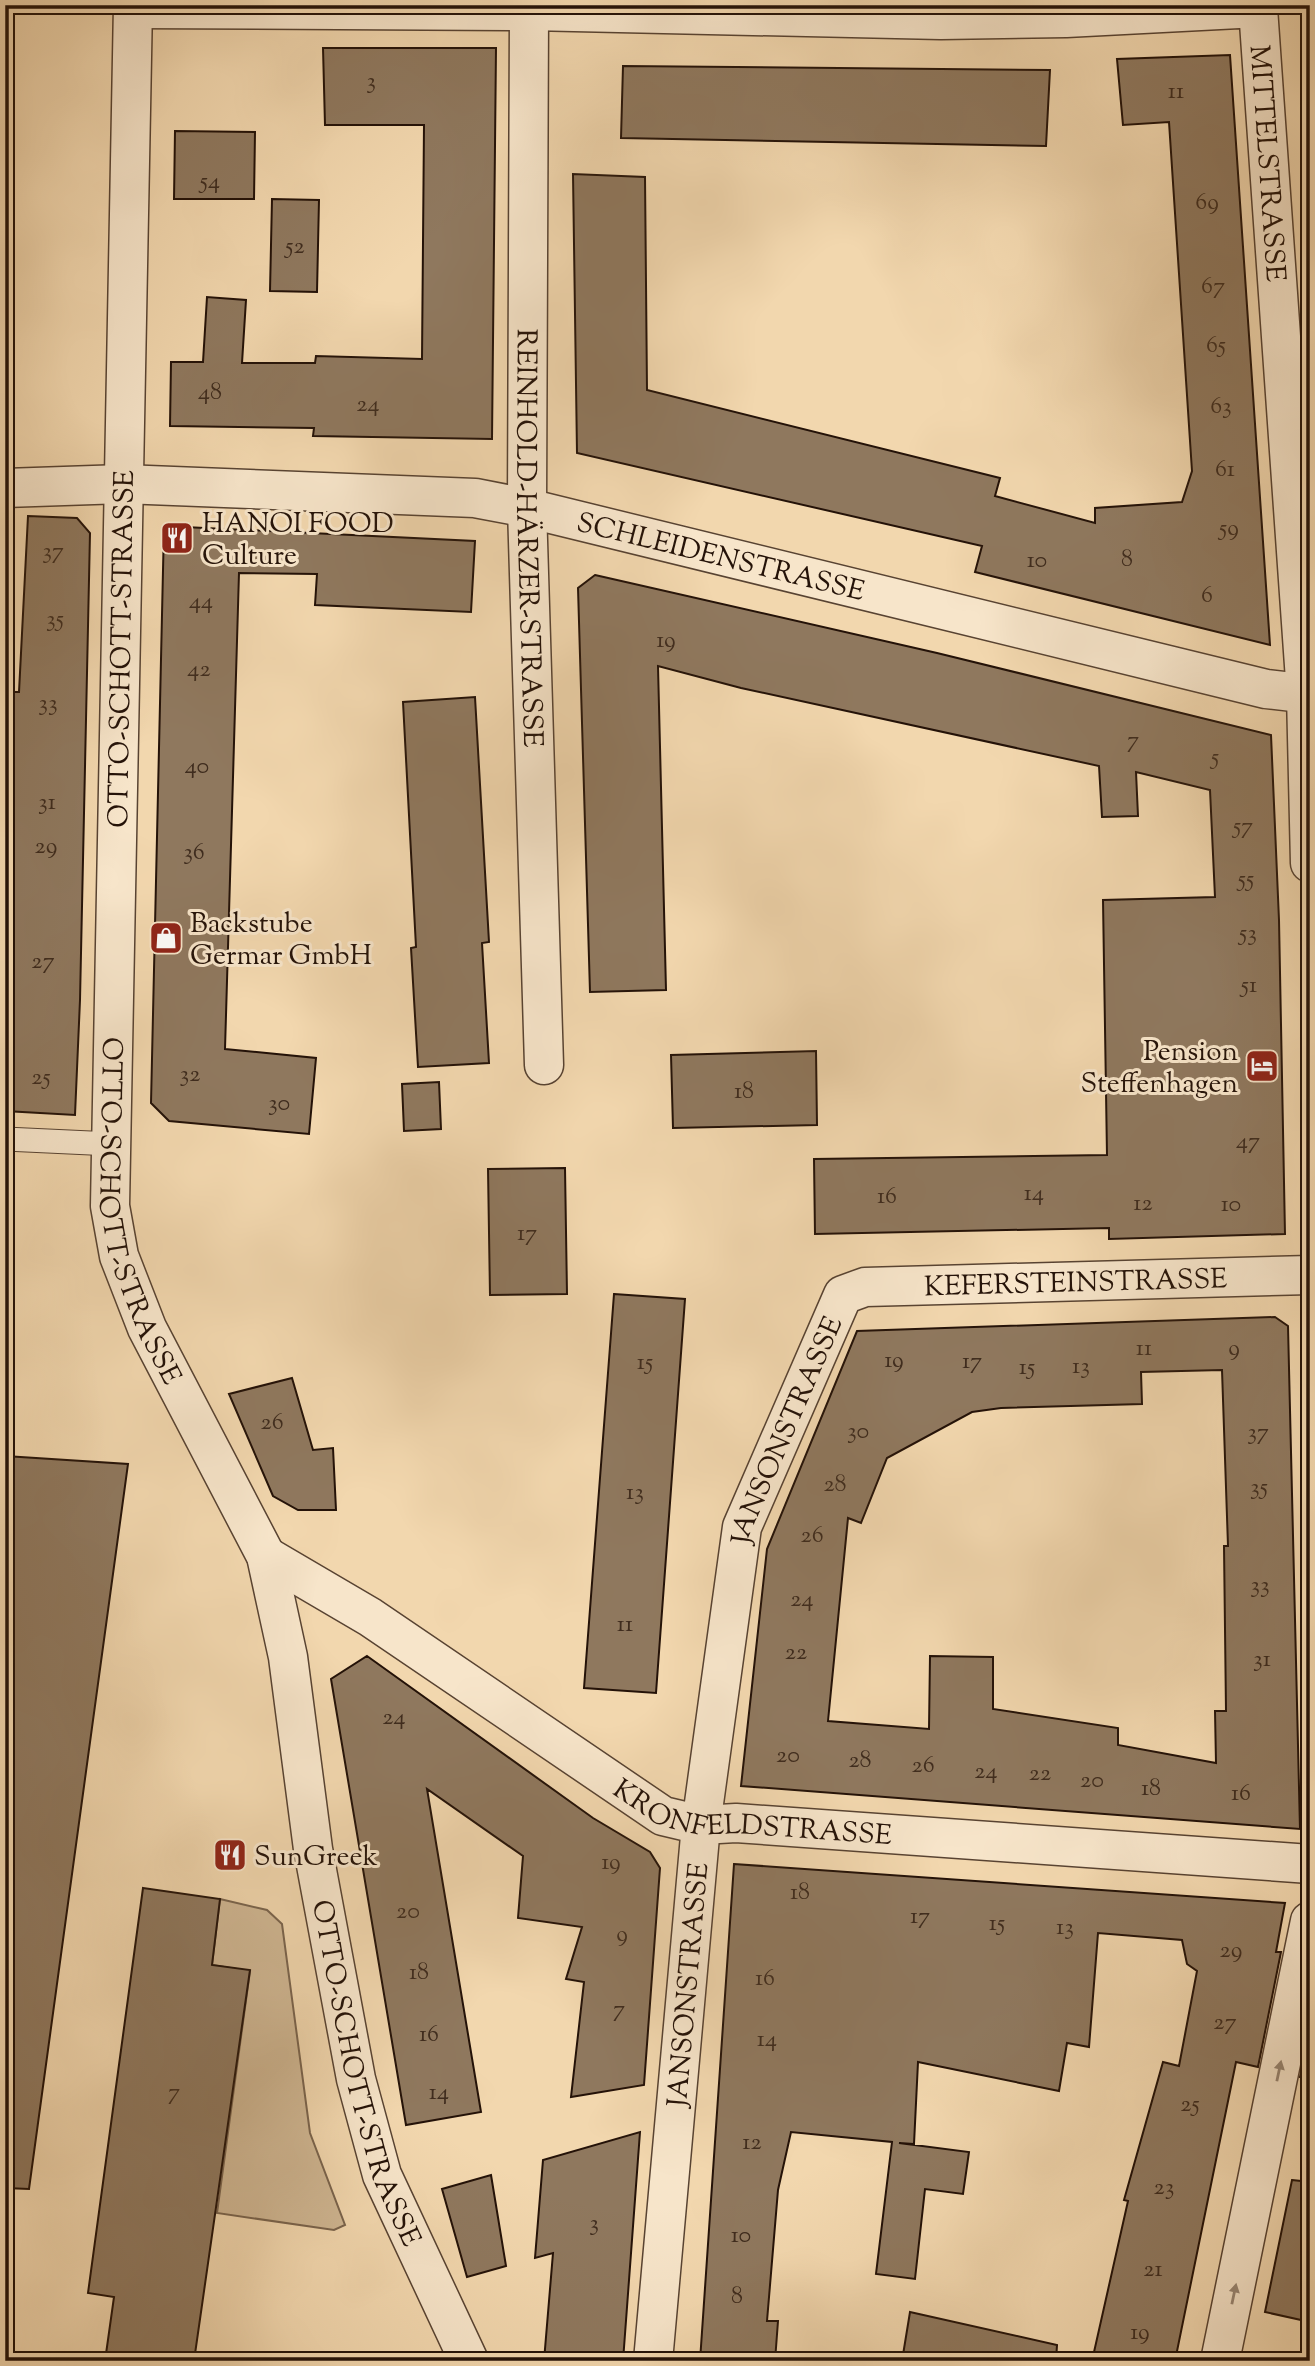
<svg xmlns="http://www.w3.org/2000/svg" width="1315" height="2366" viewBox="0 0 1315 2366" font-family="'Sorts Mill Goudy',serif">
<style>
.green{fill:#cfb692;stroke:#7a644d;stroke-width:2}
.building{fill:#8f785e;stroke:#241208;stroke-width:2;fill-rule:evenodd}
.lines{fill:none;stroke-linecap:round;stroke-linejoin:round}
.service-casing{stroke:#584332;stroke-width:25}
.minor-casing{stroke:#584332;stroke-width:41}
.service{stroke:#f7e5ca;stroke-width:23}
.minor{stroke:#f7e5ca;stroke-width:38}
.oneway{fill:#988673}
.labels{text-anchor:middle;stroke-width:6;stroke-linejoin:round;paint-order:stroke}
.number-label{font-size:24px;fill:#3f2c1e}
.street-label{font-size:28px;fill:#241208;stroke:#f7e5ca}
.poi-label{font-size:28px;fill:#241208;stroke:#f7e5ca;text-anchor:start}
</style>
<rect width="100%" height="100%" fill="#f2d7ae"/>
<filter id="stains"><feTurbulence type="fractalNoise" baseFrequency=".00286" numOctaves="4"/><feColorMatrix values="0 0 0 0 .2 0 0 0 0 .09 0 0 0 0 .02 0 0 0 .5 -.17"/></filter>
<radialGradient id="worn" r=".72"><stop offset=".6" stop-color="#630" stop-opacity="0"/><stop offset="1" stop-color="#630" stop-opacity=".3"/></radialGradient>
<path class="green" d="M 220,1899 L 267,1910 L 282,1924 L 310,2133 L 345,2225 L 334,2230 L 217,2213 L 250,1971 L 212,1965 Z"/>
<path class="building" d="M 323,48 L 496,48 L 492,439 L 313,436 L 314,428 L 170,426 L 171,362 L 203,362 L 207,297 L 246,300 L 242,363 L 315,363 L 316,356 L 422,359 L 424,125 L 325,125 Z
M 1230,55 L 1270,645 L 975,572 L 982,546 L 577,453 L 573,174 L 645,177 L 647,390 L 1000,478 L 995,496 L 1095,523 L 1095,508 L 1182,502 L 1192,471 L 1169,122 L 1123,125 L 1117,59 Z
M 623,66 L 1050,70 L 1046,146 L 621,138 Z
M 175,131 L 255,132 L 254,199 L 174,199 Z
M 272,199 L 319,200 L 317,292 L 270,291 Z
M 28,516 L 77,518 L 90,533 L 80,1000 L 75,1115 L 5,1111 L 5,866 L 9,866 L 12,779 L 6,779 L 10,692 L 19,692 Z
M 164,526 L 475,541 L 471,612 L 315,605 L 317,574 L 239,573 L 225,1049 L 316,1058 L 309,1134 L 169,1121 L 151,1103 Z
M 595,575 L 937,653 L 1271,735 L 1279,920 L 1285,1234 L 1109,1239 L 1109,1228 L 815,1234 L 814,1159 L 1107,1155 L 1103,900 L 1215,897 L 1210,790 L 1136,772 L 1138,816 L 1102,817 L 1099,766 L 741,688 L 658,666 L 666,990 L 590,992 L 578,588 Z
M 475,697 L 489,942 L 482,943 L 489,1063 L 418,1067 L 411,948 L 416,947 L 403,702 Z
M 816,1051 L 817,1125 L 673,1128 L 671,1055 Z
M 439,1082 L 441,1129 L 404,1131 L 402,1084 Z
M 565,1168 L 567,1294 L 490,1295 L 488,1169 Z
M 614,1294 L 685,1299 L 656,1693 L 584,1688 Z
M 1275,1317 L 1288,1326 L 1300,1829 L 741,1786 L 767,1549 L 857,1331 ZM 1222,1370 L 1228,1546 L 1224,1546 L 1226,1711 L 1215,1711 L 1216,1763 L 1118,1745 L 1118,1728 L 993,1709 L 993,1657 L 930,1656 L 929,1729 L 828,1721 L 848,1518 L 861,1523 L 887,1458 L 972,1412 L 1001,1408 L 1142,1404 L 1141,1372 Z
M 292,1378 L 313,1450 L 333,1448 L 336,1510 L 298,1510 L 273,1496 L 229,1394 Z
M 5,1456 L 128,1464 L 29,2189 L 5,2188 Z
M 367,1656 L 593,1818 L 650,1852 L 660,1868 L 644,2085 L 571,2097 L 584,1982 L 566,1979 L 582,1927 L 518,1918 L 523,1856 L 427,1789 L 481,2112 L 406,2125 L 331,1679 Z
M 734,1864 L 1285,1903 L 1276,1952 L 1281,1952 L 1258,2067 L 1236,2062 L 1175,2361 L 1092,2361 L 1128,2201 L 1124,2200 L 1163,2062 L 1179,2066 L 1197,1971 L 1187,1964 L 1182,1940 L 1098,1933 L 1089,2047 L 1067,2043 L 1059,2091 L 918,2062 L 914,2144 L 899,2143 L 969,2152 L 963,2194 L 925,2189 L 915,2279 L 876,2274 L 892,2142 L 791,2132 L 778,2190 L 767,2321 L 778,2321 L 775,2361 L 700,2361 Z
M 143,1888 L 220,1899 L 212,1965 L 250,1970 L 194,2361 L 105,2361 L 114,2297 L 88,2293 Z
M 1310,2031 L 1310,2080 L 1300,2077 Z
M 640,2132 L 623,2361 L 544,2361 L 553,2253 L 535,2258 L 543,2160 Z
M 491,2175 L 506,2266 L 467,2277 L 442,2189 Z
M 1292,2180 L 1310,2182 L 1310,2322 L 1265,2312 Z
M 910,2312 L 1057,2345 L 1056,2361 L 902,2361 Z"/>
<g class="lines">
<defs>
<path id="service" d="M 5,1139 L 112,1144"/>
<g id="minor">
<path id="s1" d="M 133,5 L 110,1206 L 119,1256 L 147,1328 L 266,1556 L 288,1657 L 313,1849 L 356,2079 L 382,2175 L 469,2361"/>
<path id="s2" d="M 133,9 L 529,11 L 941,20 L 1066,18 L 1258,8 L 1306,694 L 1310,863"/>
<path id="s3" d="M 529,11 L 527,508 L 544,1065"/>
<path id="s4" d="M 5,488 L 123,484 L 475,498 L 527,508 L 1266,689 L 1310,694"/>
<path id="s5" d="M 266,1556 L 370,1617 L 663,1816 L 701,1825 L 736,1823 L 1310,1864"/>
<path id="s6" d="M 653,2361 L 701,1825 L 742,1527 L 843,1295 L 865,1287 L 1310,1275"/>
<path d="M 1220,2361 L 1310,1921"/>
</g>
</defs>
<use href="#service" class="service-casing"/>
<use href="#minor" class="minor-casing"/>
<use href="#service" class="service"/>
<use href="#minor" class="minor"/>
</g>
<defs><path id="oneway-solid" d="M-6-.8H1V-3.2L6.5 0L1 3.2V.8H-6Z" transform="scale(1.75)"/></defs>
<g class="oneway">
<use href="#oneway-solid" transform="translate(1279 2071) rotate(-78)"/>
<use href="#oneway-solid" transform="translate(1234 2294) rotate(-78)"/>
</g>
<defs>
<symbol id="restaurant-square" viewBox="-11 -11 22 22"><rect x="-9" y="-9" width="18" height="18" rx="4" fill="#8f2418" stroke="#f7e5ca"/><path d="M-5-6h1v4h1v-4h1v4h1v-4h1v5L-1.5 .5V6h-2V.5L-5-1ZM5-6V6H3V1.5H1.5Q1.5-4 5-6Z" fill="#fff"/></symbol>
<symbol id="shop-square" viewBox="-11 -11 22 22"><rect x="-9" y="-9" width="18" height="18" rx="4" fill="#8f2418" stroke="#f7e5ca"/><path d="M-5-2.5h2.3a2.7 3.5 0 0 1 5.4 0H5L5.5 6h-11ZM-1.5-2.5h3a1.5 2.3 0 0 0-3 0Z" fill="#fff"/></symbol>
<symbol id="hotel-square" viewBox="-11 -11 22 22"><rect x="-9" y="-9" width="18" height="18" rx="4" fill="#8f2418" stroke="#f7e5ca"/><path d="M-6-4.5h1.5V1H6V5H4.5V3h-9V5H-6ZM-4 0a1.8 1.8 0 1 1 3.6 0ZM.5 0V-2.5h3Q6-2.5 6 0Z" fill="#fff"/></symbol>
</defs>
<g fill-rule="evenodd">
<use href="#restaurant-square" x="158" y="519" width="38" height="38"/>
<use href="#shop-square" x="147" y="919" width="38" height="38"/>
<use href="#hotel-square" x="1243" y="1047" width="38" height="38"/>
<use href="#restaurant-square" x="211" y="1836" width="38" height="38"/>
</g>
<g class="labels">
<g class="number-label">
<text x="371" y="88">3</text>
<text x="1176" y="98">11</text>
<text x="210" y="188">54</text>
<text x="1207" y="209">69</text>
<text x="295" y="253">52</text>
<text x="1213" y="293">67</text>
<text x="1216" y="352">65</text>
<text x="210" y="399">48</text>
<text x="368" y="411">24</text>
<text x="1221" y="413">63</text>
<text x="1225" y="476">61</text>
<text x="1229" y="535">59</text>
<text x="53" y="558">37</text>
<text x="1127" y="566">8</text>
<text x="1037" y="567">10</text>
<text x="1207" y="602">6</text>
<text x="201" y="608">44</text>
<text x="55" y="626">35</text>
<text x="666" y="647">19</text>
<text x="199" y="676">42</text>
<text x="48" y="710">33</text>
<text x="1133" y="747">7</text>
<text x="1215" y="764">5</text>
<text x="197" y="773">40</text>
<text x="47" y="809">31</text>
<text x="1243" y="833">57</text>
<text x="46" y="853">29</text>
<text x="194" y="859">36</text>
<text x="1246" y="886">55</text>
<text x="1248" y="940">53</text>
<text x="43" y="968">27</text>
<text x="1249" y="992">51</text>
<text x="190" y="1081">32</text>
<text x="41" y="1084">25</text>
<text x="744" y="1098">18</text>
<text x="279" y="1110">30</text>
<text x="1248" y="1148">47</text>
<text x="1034" y="1200">14</text>
<text x="887" y="1203">16</text>
<text x="1143" y="1210">12</text>
<text x="1231" y="1211">10</text>
<text x="527" y="1240">17</text>
<text x="1144" y="1355">11</text>
<text x="1234" y="1355">9</text>
<text x="894" y="1367">19</text>
<text x="972" y="1368">17</text>
<text x="645" y="1369">15</text>
<text x="1081" y="1373">13</text>
<text x="1027" y="1374">15</text>
<text x="272" y="1429">26</text>
<text x="858" y="1438">30</text>
<text x="1258" y="1439">37</text>
<text x="835" y="1491">28</text>
<text x="1259" y="1494">35</text>
<text x="635" y="1499">13</text>
<text x="812" y="1542">26</text>
<text x="1260" y="1592">33</text>
<text x="802" y="1606">24</text>
<text x="625" y="1631">11</text>
<text x="796" y="1659">22</text>
<text x="1262" y="1666">31</text>
<text x="394" y="1724">24</text>
<text x="788" y="1762">20</text>
<text x="860" y="1767">28</text>
<text x="923" y="1772">26</text>
<text x="986" y="1778">24</text>
<text x="1040" y="1780">22</text>
<text x="1092" y="1787">20</text>
<text x="1151" y="1795">18</text>
<text x="1241" y="1800">16</text>
<text x="611" y="1869">19</text>
<text x="800" y="1899">18</text>
<text x="408" y="1918">20</text>
<text x="920" y="1923">17</text>
<text x="997" y="1930">15</text>
<text x="1065" y="1934">13</text>
<text x="622" y="1941">9</text>
<text x="1231" y="1957">29</text>
<text x="419" y="1979">18</text>
<text x="765" y="1985">16</text>
<text x="619" y="2016">7</text>
<text x="1225" y="2029">27</text>
<text x="429" y="2041">16</text>
<text x="767" y="2046">14</text>
<text x="174" y="2099">7</text>
<text x="439" y="2099">14</text>
<text x="1190" y="2111">25</text>
<text x="752" y="2149">12</text>
<text x="1164" y="2194">23</text>
<text x="594" y="2230">3</text>
<text x="741" y="2242">10</text>
<text x="1153" y="2276">21</text>
<text x="737" y="2303">8</text>
<text x="1140" y="2339">19</text>
</g>
<g class="street-label">
<text dy="10" stroke="none"><textPath href="#s2" startOffset="1281">MITTELSTRASSE</textPath></text>
<text dy="10" stroke="none"><textPath href="#s3" startOffset="527">REINHOLD-HÄRZER-STRASSE</textPath></text>
<text dy="10" stroke="none"><textPath href="#s4" startOffset="723">SCHLEIDENSTRASSE</textPath></text>
<text transform="translate(120 649) rotate(-89)" y="10">OTTO-SCHOTT-STRASSE</text>
<text dy="10" stroke="none"><textPath href="#s1" startOffset="1211">OTTO-SCHOTT-STRASSE</textPath></text>
<text dy="10" stroke="none"><textPath href="#s6" startOffset="1326">KEFERSTEINSTRASSE</textPath></text>
<text dy="10" stroke="none"><textPath href="#s6" startOffset="945">JANSONSTRASSE</textPath></text>
<text dy="10" stroke="none"><textPath href="#s5" startOffset="562">KRONFELDSTRASSE</textPath></text>
<text dy="10" stroke="none"><textPath href="#s6" startOffset="378">JANSONSTRASSE</textPath></text>
<text dy="10" stroke="none"><textPath href="#s1" startOffset="2114">OTTO-SCHOTT-STRASSE</textPath></text>
</g>
<g class="poi-label">
<text x="202" y="532">HANOI FOOD<tspan x="202" dy="32">Culture</tspan></text>
<text x="190" y="932">Backstube<tspan x="190" dy="32">Germar GmbH</tspan></text>
<text x="1238" y="1060" text-anchor="end">Pension<tspan x="1238" dy="32">Steffenhagen</tspan></text>
<text x="254" y="1865">SunGreek</text>
</g>
</g>
<rect width="1315" height="2366" fill="none" stroke="#f2d7ae" stroke-width="28"/>
<rect x="7" y="7" width="1301" height="2352" fill="none" stroke="#241208" stroke-width="3.5"/>
<rect x="14" y="14" width="1287" height="2338" fill="none" stroke="#241208" stroke-width="2"/>
<rect width="100%" height="100%" filter="url(#stains)"/>
<rect width="100%" height="100%" fill="url(#worn)"/>
</svg>
